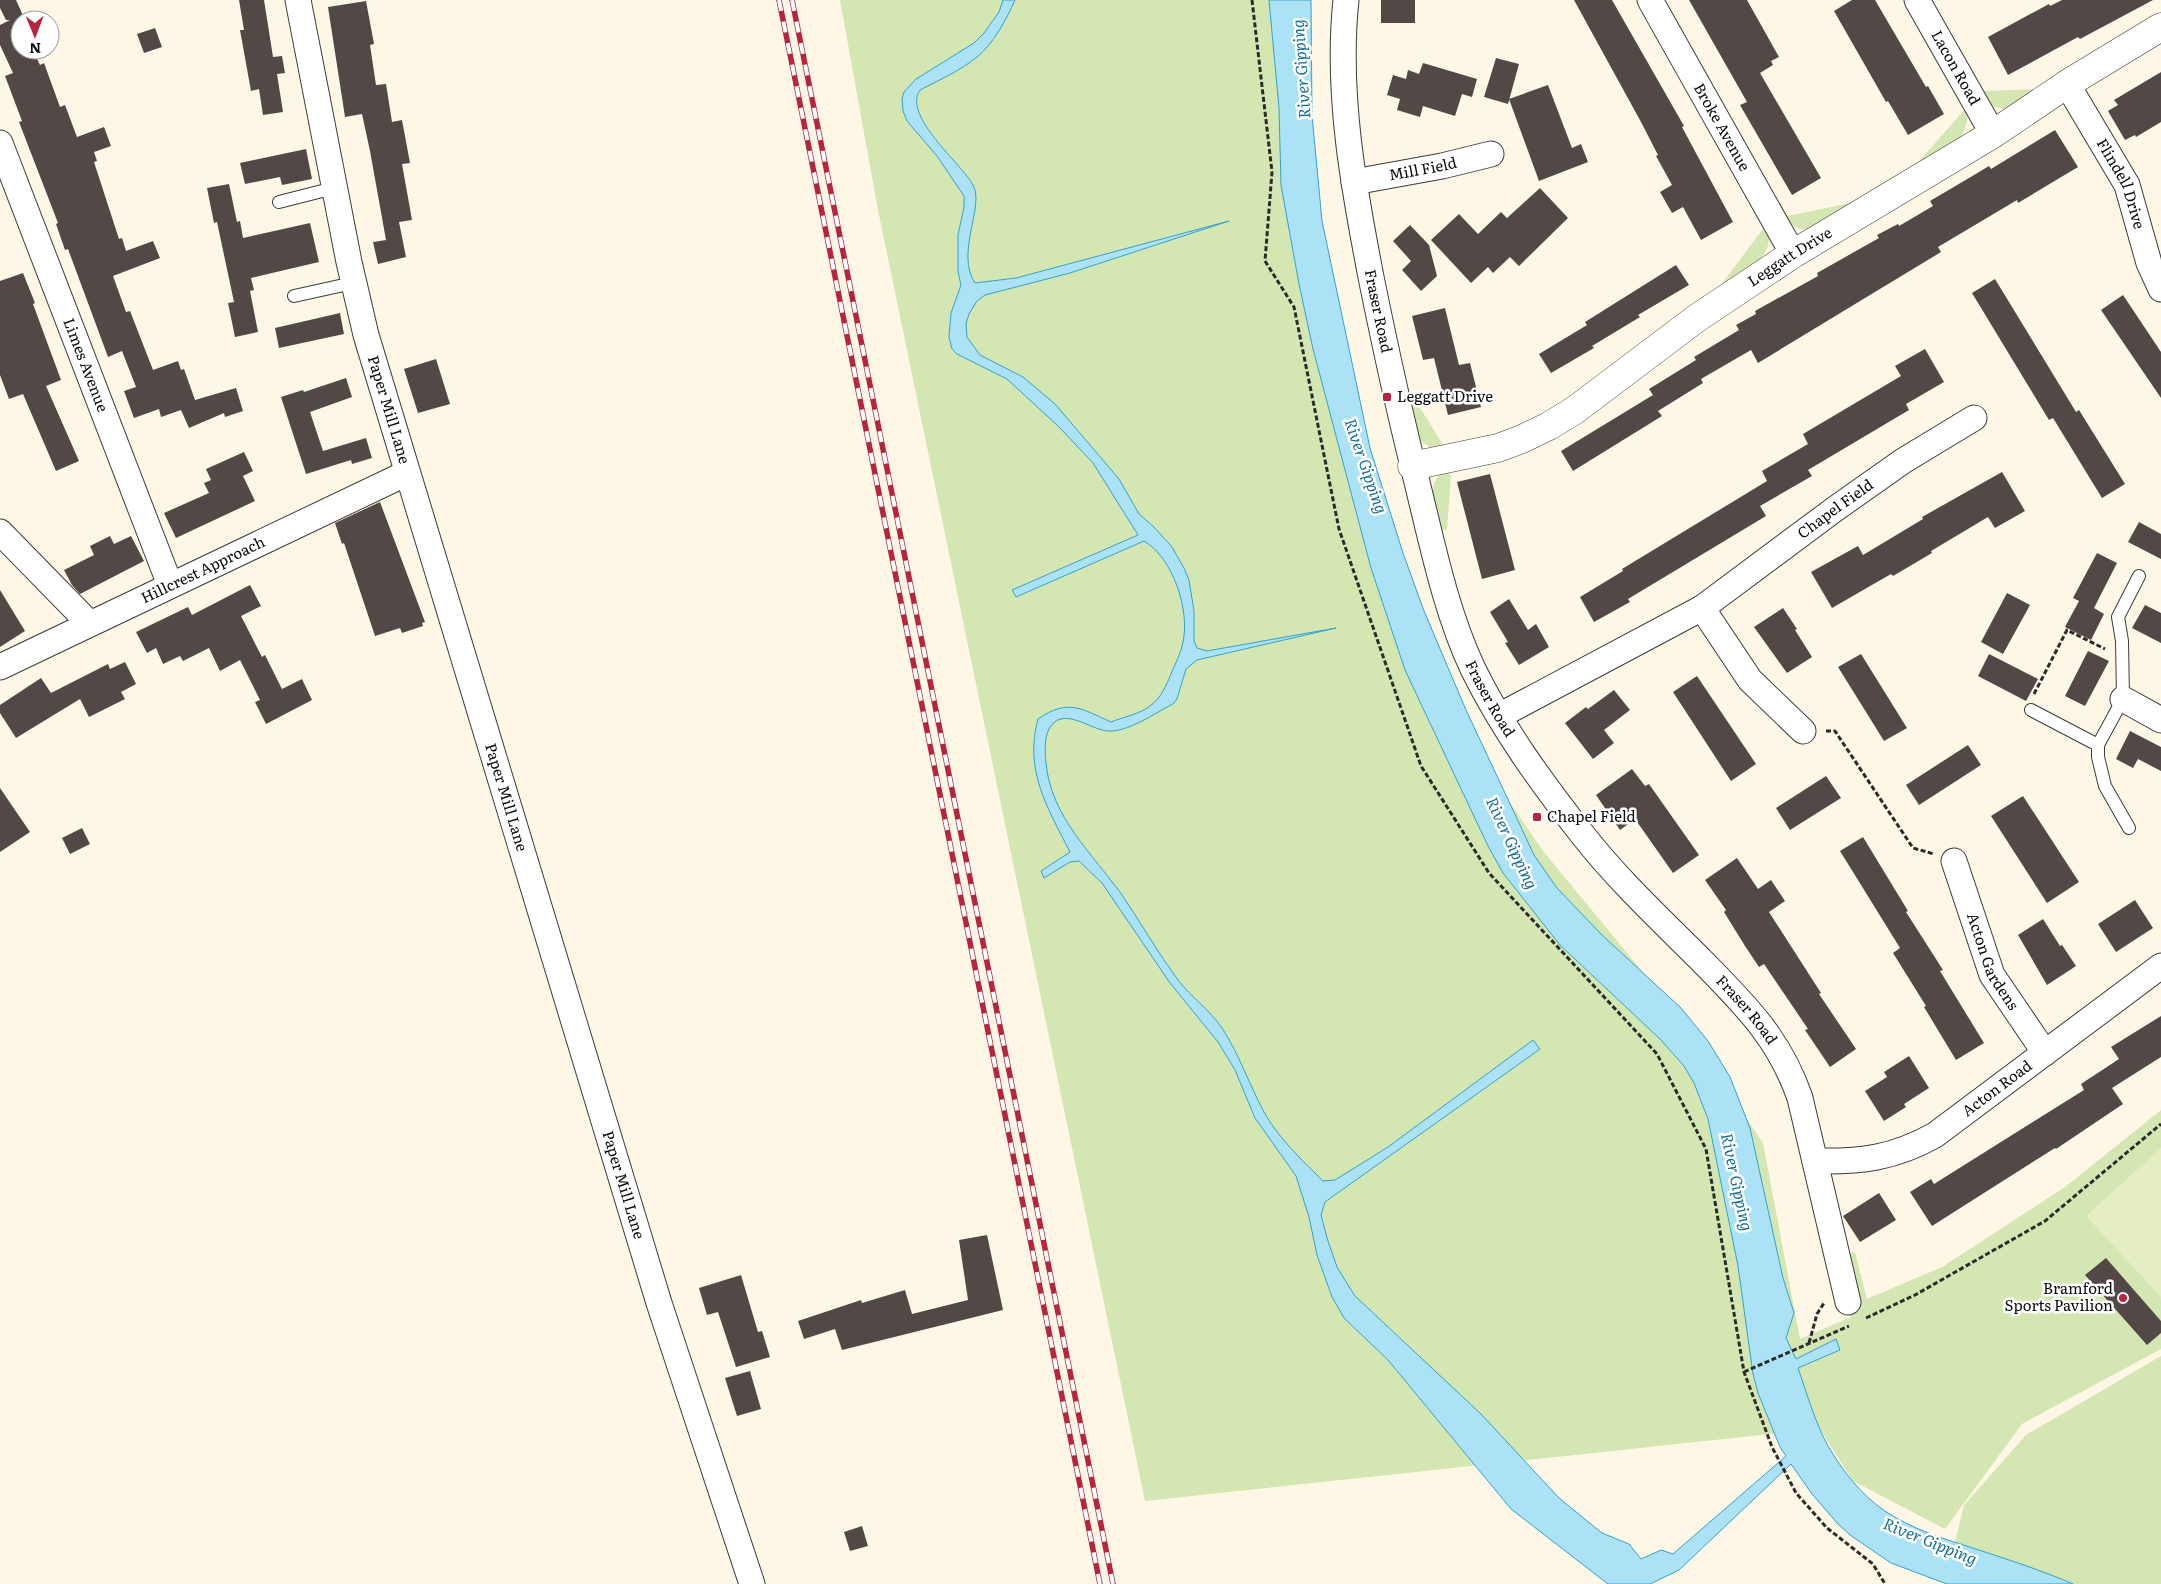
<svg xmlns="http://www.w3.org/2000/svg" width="2161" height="1584" viewBox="0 0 2161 1584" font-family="Literata,serif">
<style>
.green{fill:#d4e7b2}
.pitch{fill:#e5eec3}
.water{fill:#ace2f5;stroke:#34a1cb}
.building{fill:#524946}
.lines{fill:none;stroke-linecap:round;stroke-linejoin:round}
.service-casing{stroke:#3c3c3c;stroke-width:14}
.minor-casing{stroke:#3c3c3c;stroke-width:27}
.tertiary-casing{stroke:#3c3c3c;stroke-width:29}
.path{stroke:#2b2b2b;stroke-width:3;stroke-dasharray:5 2.5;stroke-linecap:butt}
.service{stroke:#fff;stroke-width:12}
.minor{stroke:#fff;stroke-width:25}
.tertiary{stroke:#fff;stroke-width:28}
.rail-casing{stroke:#b6253d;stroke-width:5.5}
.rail{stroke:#fff;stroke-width:4;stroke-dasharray:11;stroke-linecap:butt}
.poi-dot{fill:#b6253d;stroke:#fff;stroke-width:2}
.labels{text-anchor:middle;stroke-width:5;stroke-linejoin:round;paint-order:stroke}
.street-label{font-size:15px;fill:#090909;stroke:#fff}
.poi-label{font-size:15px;fill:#090909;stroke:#fff;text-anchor:start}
.water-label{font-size:16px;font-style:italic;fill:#166f98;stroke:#fff}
</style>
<rect width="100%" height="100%" fill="#fff7e6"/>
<path class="green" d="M 840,0 L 1292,0 L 1323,305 L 1436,693 L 1543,851 L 1661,994 L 1763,1143 L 1800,1339 L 1851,1317 L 1834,1255 L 1855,1252 L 1867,1299 L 1942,1267 L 2065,1187 L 2161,1110 L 2161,1349 L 2022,1424 L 1945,1529 L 1853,1481 L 1816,1423 L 1817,1429 L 1145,1501 L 878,210 Z
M 2042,89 L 2009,110 L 1992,106 L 1981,91 Z
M 1967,107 C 1972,147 1933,160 1905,177 Z
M 1859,201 L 1810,230 L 1797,228 L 1785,220 L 1788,216 Z
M 1766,228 C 1780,257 1739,275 1718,289 L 1762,230 Z
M 1406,385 L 1442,443 L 1442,450 L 1432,449 L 1418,439 Z
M 1446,469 L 1451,475 L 1447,530 L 1436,530 C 1433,507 1424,485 1446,469 Z
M 2161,1356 L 2161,1584 L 2036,1584 L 1953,1550 L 1964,1505 L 2026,1435 Z"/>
<path class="pitch" d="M 2161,1148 L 2161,1297 L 2086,1216 Z"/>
<path class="water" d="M 1003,0 L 1015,0 C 1006,20 994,43 977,57 C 960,71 939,80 920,90 C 902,116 962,164 973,185 C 985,206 955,253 975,283 L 1016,278 L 1229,221 L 1070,273 L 985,295 L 977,301 L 969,314 L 966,324 L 967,337 L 980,355 L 1023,377 L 1055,404 L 1119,479 L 1139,514 L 1154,527 L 1172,547 L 1184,568 L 1189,580 L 1194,611 L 1194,641 L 1197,648 L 1207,651 L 1336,628 L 1197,660 L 1186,669 L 1177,699 L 1173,704 C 1155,713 1127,733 1107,731 C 1089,729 1062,705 1049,729 C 1044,739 1045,752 1046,763 C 1051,817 1092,853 1122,895 C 1141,923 1158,953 1178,980 C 1191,997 1210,1010 1222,1028 C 1239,1054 1249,1084 1264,1112 C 1279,1139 1302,1160 1323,1181 L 1335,1180 L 1388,1147 L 1533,1040 L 1540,1049 L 1325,1202 L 1321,1215 L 1327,1238 L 1337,1267 L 1355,1296 L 1481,1414 L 1559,1498 L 1602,1533 L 1629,1544 L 1641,1559 L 1661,1550 L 1673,1554 L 1786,1456 L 1780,1447 L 1758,1393 L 1753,1374 L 1738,1266 L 1708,1119 L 1694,1083 L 1684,1066 L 1660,1039 L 1560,945 L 1503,873 L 1488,846 L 1405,670 L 1371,568 L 1313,349 L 1299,284 L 1281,185 L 1279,108 L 1269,0 L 1311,0 L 1312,115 L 1322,221 L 1370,448 L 1403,553 L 1424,611 L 1466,710 L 1534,855 L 1557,888 L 1601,934 L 1681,1008 L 1708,1041 L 1730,1077 L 1750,1128 L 1783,1278 L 1794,1313 L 1786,1338 L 1796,1359 L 1836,1339 L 1840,1350 L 1798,1368 C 1807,1394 1815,1422 1828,1446 C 1843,1471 1861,1495 1885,1511 C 1913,1530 1945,1539 1976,1549 C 2009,1560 2041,1570 2073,1584 L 1947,1584 L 1891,1563 L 1850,1535 L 1837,1523 L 1812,1494 L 1791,1464 L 1679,1570 L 1650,1584 L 1608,1584 L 1511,1509 L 1388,1360 L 1344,1318 L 1332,1297 L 1317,1255 L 1309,1217 L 1296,1176 L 1255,1118 L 1235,1070 L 1218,1042 L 1170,983 L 1102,883 L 1079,861 L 1070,862 L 1044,878 L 1041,871 L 1070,852 C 1047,807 1024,770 1038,719 C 1068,698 1082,709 1111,722 C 1123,717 1140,714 1150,706 C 1161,698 1166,686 1171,674 C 1175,664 1181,653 1183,642 C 1190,610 1173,558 1144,541 L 1016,597 L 1012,590 L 1138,535 L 1093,463 L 1059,427 L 1007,379 L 957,354 L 952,349 L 949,337 L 951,313 L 961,285 L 958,272 L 958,235 L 964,207 L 964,196 L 937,156 L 907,121 L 903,111 L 902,99 L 904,92 L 916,79 L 974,43 L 984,33 L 999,12 Z"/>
<path class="building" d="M 0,0 L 16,0 L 25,20 L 18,20 L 20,25 L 20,50 L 33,50 L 40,65 L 44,63 L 60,107 L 65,105 L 77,137 L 104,127 L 111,146 L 94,152 L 97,161 L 94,162 L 119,239 L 122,238 L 126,251 L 153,241 L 160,258 L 113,276 L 126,312 L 130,311 L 153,370 L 178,361 L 181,370 L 184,369 L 195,400 L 236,388 L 243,411 L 225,417 L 224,413 L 189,428 L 181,410 L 161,417 L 159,409 L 134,418 L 124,391 L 136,387 L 122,351 L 108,357 L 68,249 L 65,250 L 56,224 L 58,223 L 19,122 L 22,121 L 5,76 L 13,73 L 0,45 L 0,25 L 10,20 L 6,20 L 0,8 Z
M 239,0 L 264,0 L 273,57 L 282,56 L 285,73 L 277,74 L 283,112 L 263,115 L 259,89 L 251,91 L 240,30 L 244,30 Z
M 1381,0 L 1415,0 L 1415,23 L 1381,23 Z
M 1574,0 L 1612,0 L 1684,126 L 1682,127 L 1733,222 L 1701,240 L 1683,207 L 1672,213 L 1660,192 L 1672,185 L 1656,156 L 1658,155 L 1641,122 Z
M 1689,0 L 1747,0 L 1779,57 L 1771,61 L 1773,65 L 1760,73 L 1821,178 L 1792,195 L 1740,105 L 1747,102 Z
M 1852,0 L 1875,0 L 1926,87 L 1928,86 L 1944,114 L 1908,135 L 1888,101 L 1886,102 L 1834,11 Z
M 2062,0 L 2153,0 L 2080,39 L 2078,37 L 2008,75 L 1988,37 L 2049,4 L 2050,6 Z
M 366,1 L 374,44 L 370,45 L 376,85 L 386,84 L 392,122 L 402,120 L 410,163 L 402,164 L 412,220 L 399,222 L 406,257 L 378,264 L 373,242 L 386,240 L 370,151 L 362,114 L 345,117 L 328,7 Z
M 155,28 L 162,47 L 144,53 L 137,34 Z
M 1496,58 L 1519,64 L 1508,104 L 1484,97 Z
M 1423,63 L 1477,79 L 1472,97 L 1462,94 L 1455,116 L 1423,106 L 1420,117 L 1397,110 L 1400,99 L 1387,95 L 1393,75 L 1406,79 L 1408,70 L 1419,74 Z
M 2161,72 L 2161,122 L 2136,137 L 2135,135 L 2125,140 L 2108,111 L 2118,105 L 2114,100 Z
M 1548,85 L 1572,148 L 1581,144 L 1588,162 L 1539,181 L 1509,99 Z
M 2055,130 L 2078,167 L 2018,203 L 2017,200 L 1938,247 L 1941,252 L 1758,363 L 1751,350 L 1701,379 L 1703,383 L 1658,411 L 1662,416 L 1573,471 L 1561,451 L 1653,395 L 1649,389 L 1696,360 L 1694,357 L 1739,330 L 1736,325 L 1756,314 L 1755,311 L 1818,276 L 1817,273 L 1879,238 L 1877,235 L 1898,224 L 1899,226 L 1933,206 L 1930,201 L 1969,178 L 1989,166 L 1991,169 Z
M 306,149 L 312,179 L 282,185 L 280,177 L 245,184 L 240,163 Z
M 229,184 L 237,222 L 240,221 L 243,238 L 310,223 L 319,262 L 251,278 L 254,290 L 250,291 L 258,332 L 235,337 L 228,303 L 234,302 L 217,222 L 214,223 L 207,188 Z
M 1540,188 L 1568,218 L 1519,266 L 1510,257 L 1493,273 L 1488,267 L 1471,283 L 1431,240 L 1459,214 L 1478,234 L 1501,212 L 1507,218 Z
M 1410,225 L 1429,245 L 1437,276 L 1421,291 L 1402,270 L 1411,261 L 1393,241 Z
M 1676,265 L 1689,285 L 1638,315 L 1640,317 L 1592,346 L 1594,348 L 1551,373 L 1539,354 L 1587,325 L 1585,322 Z
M 23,273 L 35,303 L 33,304 L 61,380 L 46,386 L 79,461 L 56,471 L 23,394 L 9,399 L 0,375 L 0,281 Z
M 1995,279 L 2076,412 L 2079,410 L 2125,484 L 2102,498 L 2053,418 L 2049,420 L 1972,293 Z
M 2123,295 L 2161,352 L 2161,398 L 2101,310 Z
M 1445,308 L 1459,365 L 1470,363 L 1481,407 L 1448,415 L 1434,358 L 1423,360 L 1412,316 Z
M 340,313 L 344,334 L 279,348 L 275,328 Z
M 1925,349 L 1944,382 L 1906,404 L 1909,410 L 1808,470 L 1812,476 L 1760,506 L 1766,516 L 1628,599 L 1630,602 L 1594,622 L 1580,597 L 1623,571 L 1622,569 L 1767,481 L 1762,471 L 1808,444 L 1803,434 L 1901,376 L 1895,366 Z
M 436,359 L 450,404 L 418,413 L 404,369 Z
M 346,378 L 352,397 L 310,412 L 323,451 L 366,438 L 372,458 L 352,464 L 351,460 L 306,474 L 281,397 L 303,390 L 304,392 Z
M 244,452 L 253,471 L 243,476 L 255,501 L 176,538 L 164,513 L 209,493 L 204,483 L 211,480 L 206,469 Z
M 2002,472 L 2025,511 L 1995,528 L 1988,517 L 1931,551 L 1932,553 L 1893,576 L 1891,574 L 1832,608 L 1811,572 L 1858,546 L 1863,555 L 1923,519 L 1922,517 Z
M 1490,474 L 1515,570 L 1482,579 L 1457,482 Z
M 380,502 L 425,622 L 422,623 L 423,626 L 402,633 L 400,628 L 375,636 L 344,543 L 342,544 L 335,523 Z
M 2139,522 L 2161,534 L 2161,559 L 2128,542 Z
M 110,536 L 114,544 L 131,536 L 144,561 L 80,594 L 72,585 L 64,570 L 94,555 L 90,546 Z
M 2097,553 L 2117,563 L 2094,608 L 2104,614 L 2091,640 L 2065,627 L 2079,601 L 2073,598 Z
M 250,585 L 261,606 L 241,616 L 262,657 L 265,655 L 282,689 L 302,679 L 312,700 L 266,724 L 255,702 L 260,700 L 240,660 L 220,671 L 209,648 L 183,661 L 180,656 L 163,664 L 156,648 L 147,653 L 136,632 L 188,607 L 192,615 Z
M 0,590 L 25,631 L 0,647 Z
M 2007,593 L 2030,605 L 2003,654 L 1981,642 Z
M 1509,599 L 1528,630 L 1536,624 L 1549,647 L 1519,665 L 1505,643 L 1508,642 L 1490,612 Z
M 2145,605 L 2161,613 L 2161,643 L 2132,628 Z
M 1783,608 L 1797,629 L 1795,630 L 1812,657 L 1787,673 L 1754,627 Z
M 2088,651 L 2109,661 L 2085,706 L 2065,696 Z
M 1861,654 L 1907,728 L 1884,741 L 1838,667 Z
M 1989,654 L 2038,679 L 2026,701 L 1978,676 Z
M 125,662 L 136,684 L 121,692 L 125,699 L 89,717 L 80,699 L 16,738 L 0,713 L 0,705 L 41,678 L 51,693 L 108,664 L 110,669 Z
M 1697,676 L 1756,764 L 1731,781 L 1673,692 Z
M 1614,690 L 1630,710 L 1604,730 L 1614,743 L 1593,759 L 1565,723 L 1586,707 L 1588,709 Z
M 2130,731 L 2161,747 L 2161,771 L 2138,759 L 2133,768 L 2116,759 Z
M 1968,745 L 1981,765 L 1919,805 L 1906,785 Z
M 1632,769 L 1645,786 L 1649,784 L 1699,855 L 1673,873 L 1635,819 L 1620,830 L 1596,795 Z
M 1826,776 L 1841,798 L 1790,830 L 1776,808 Z
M 0,788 L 30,832 L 0,852 Z
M 2023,796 L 2079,882 L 2047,903 L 1991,816 Z
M 82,828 L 90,844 L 70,854 L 62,838 Z
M 1863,837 L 1908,911 L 1906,912 L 1943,970 L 1940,971 L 1984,1043 L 1956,1060 L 1924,1007 L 1926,1006 L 1893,953 L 1900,948 L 1840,851 Z
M 1737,858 L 1758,889 L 1771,880 L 1785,901 L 1769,912 L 1821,993 L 1819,994 L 1856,1049 L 1830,1067 L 1805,1030 L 1808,1029 L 1764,964 L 1759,967 L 1745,946 L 1724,912 L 1726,910 L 1705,880 Z
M 2135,900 L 2153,928 L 2116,952 L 2098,924 Z
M 2043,919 L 2060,946 L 2062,945 L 2076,966 L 2047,985 L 2018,935 Z
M 2161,1016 L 2161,1057 L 2112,1088 L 2123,1104 L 2056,1149 L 2055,1148 L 1932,1226 L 1910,1192 L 1931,1179 L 1934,1184 L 2084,1090 L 2081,1084 L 2119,1059 L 2111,1047 Z
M 1909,1056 L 1929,1088 L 1904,1104 L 1906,1107 L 1884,1121 L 1865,1091 L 1887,1077 L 1884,1072 Z
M 1879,1193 L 1896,1220 L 1860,1242 L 1843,1216 Z
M 987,1235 L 1003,1310 L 842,1350 L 835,1329 L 804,1339 L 798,1321 L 861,1300 L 862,1303 L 905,1290 L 912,1314 L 968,1300 L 959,1240 Z
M 2106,1258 L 2161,1321 L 2161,1333 L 2147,1345 L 2085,1275 Z
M 741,1275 L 758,1332 L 762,1331 L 770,1357 L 736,1367 L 718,1312 L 707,1315 L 699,1288 Z
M 750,1371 L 761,1409 L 737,1416 L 725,1378 Z
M 862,1526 L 868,1546 L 850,1551 L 844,1532 Z"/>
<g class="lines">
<defs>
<path id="service" d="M 279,202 L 334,188
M 294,296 L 353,283
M 2031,710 L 2098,745
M 2129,828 L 2105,786 L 2098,757 L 2098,745 L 2123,699 L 2122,641 L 2118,617 L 2139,576"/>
<g id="minor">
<path id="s1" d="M 298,0 L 349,262 L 366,335 L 659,1303 L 752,1584"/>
<path id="s2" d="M 1346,0 C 1336,93 1354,190 1372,282 C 1385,346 1399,410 1415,474 C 1431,538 1445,610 1473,669 C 1502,728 1541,782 1582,834 C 1617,879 1660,919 1700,959 C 1744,1004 1779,1037 1800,1098 L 1848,1302"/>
<path id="s3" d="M 1650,0 L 1793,254"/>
<path id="s4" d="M 1917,0 L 1993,134"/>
<path id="s5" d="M 2067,84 L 2127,185 L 2149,263 L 2161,289"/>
<path id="s6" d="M 0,143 L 170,585"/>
<path id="s7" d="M 1354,182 L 1442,166 L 1491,154"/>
<path d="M 0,532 L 89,623"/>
<path d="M 1702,608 L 1750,680 L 1803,731"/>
<path id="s8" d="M 0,667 L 407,473"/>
<path d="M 2123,699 L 2161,720"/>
<path id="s9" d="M 1499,716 L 1702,608 L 1835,509 L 1903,461 L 1974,418"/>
<path id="s10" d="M 1954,861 L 1992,975 L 2045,1053"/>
<path id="s11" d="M 1815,1161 C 1861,1162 1894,1158 1935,1135 L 2161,966"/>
</g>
<g id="tertiary">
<path id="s12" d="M 1412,466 L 1498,448 L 1522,439 L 1549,426 L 1575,410 L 1697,318 L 1793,254 L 1993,134 L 2067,84 L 2161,27"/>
</g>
</defs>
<use href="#service" class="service-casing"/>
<use href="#minor" class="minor-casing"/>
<use href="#tertiary" class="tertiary-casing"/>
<path class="path" d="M 1252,0 L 1272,172 L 1265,261 L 1294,307 L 1339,529 L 1421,766 L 1489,873 L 1657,1054 L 1706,1149 L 1744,1372 L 1772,1447 L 1796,1493 L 1827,1528 L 1873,1564 L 1885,1584
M 2034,694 L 2067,630 L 2105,649
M 1826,731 L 1835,731 L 1913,848 L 1934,854
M 1866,1318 L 1915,1295 L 2045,1221 L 2161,1124
M 1809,1343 L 1817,1314 L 1824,1303
M 1744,1372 L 1849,1326"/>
<use href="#service" class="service"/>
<use href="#minor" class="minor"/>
<use href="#tertiary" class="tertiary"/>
<defs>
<path id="rail" d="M 779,0 L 1100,1584
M 792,0 L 1113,1584"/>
</defs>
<use href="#rail" class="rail-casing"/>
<use href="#rail" class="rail"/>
</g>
<g class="poi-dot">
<rect x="1382" y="392" width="10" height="10" rx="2.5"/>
<rect x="1532" y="812" width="10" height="10" rx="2.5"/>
<circle cx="2123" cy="1298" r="5"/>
</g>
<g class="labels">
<g class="street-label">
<text dy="5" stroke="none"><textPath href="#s4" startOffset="78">Lacon Road</textPath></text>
<text dy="5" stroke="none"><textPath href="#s3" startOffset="146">Broke Avenue</textPath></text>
<text dy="5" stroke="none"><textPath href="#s7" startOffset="70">Mill Field</textPath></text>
<text dy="5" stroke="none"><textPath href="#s5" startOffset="114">Flindell Drive</textPath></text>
<text dy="5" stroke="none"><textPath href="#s12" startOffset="438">Leggatt Drive</textPath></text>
<text dy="5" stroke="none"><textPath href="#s2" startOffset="314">Fraser Road</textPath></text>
<text dy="5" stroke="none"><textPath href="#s6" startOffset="238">Limes Avenue</textPath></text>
<text dy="5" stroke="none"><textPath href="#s1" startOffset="420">Paper Mill Lane</textPath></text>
<text dy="5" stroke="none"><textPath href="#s9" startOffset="396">Chapel Field</textPath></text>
<text dy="5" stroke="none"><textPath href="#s8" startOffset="225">Hillcrest Approach</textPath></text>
<text dy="5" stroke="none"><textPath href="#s2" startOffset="719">Fraser Road</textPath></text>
<text dy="5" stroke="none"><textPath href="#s1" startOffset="825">Paper Mill Lane</textPath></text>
<text dy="5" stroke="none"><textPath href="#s10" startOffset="108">Acton Gardens</textPath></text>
<text dy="5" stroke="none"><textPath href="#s2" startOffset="1124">Fraser Road</textPath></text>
<text dy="5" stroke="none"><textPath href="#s11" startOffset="202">Acton Road</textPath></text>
<text dy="5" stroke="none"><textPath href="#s1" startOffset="1230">Paper Mill Lane</textPath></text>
</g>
<g class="poi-label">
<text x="1397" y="402">Leggatt Drive</text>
<text x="1547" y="822">Chapel Field</text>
<text x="2113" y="1294" text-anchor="end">Bramford<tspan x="2113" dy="17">Sports Pavilion</tspan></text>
</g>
<g class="water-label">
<text transform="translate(1301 69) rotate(-94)" y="6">River Gipping</text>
<text transform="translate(1366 466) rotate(71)" y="6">River Gipping</text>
<text transform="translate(1512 843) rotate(65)" y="6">River Gipping</text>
<text transform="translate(1737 1182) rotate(78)" y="6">River Gipping</text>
<text transform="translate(1930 1541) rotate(22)" y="6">River Gipping</text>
</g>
</g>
<g transform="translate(35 35) rotate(179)"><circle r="24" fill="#ffffff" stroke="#9d9d9d"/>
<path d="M0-4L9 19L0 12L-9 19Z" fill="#b6253d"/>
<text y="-8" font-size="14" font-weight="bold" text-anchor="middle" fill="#090909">N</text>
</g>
</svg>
